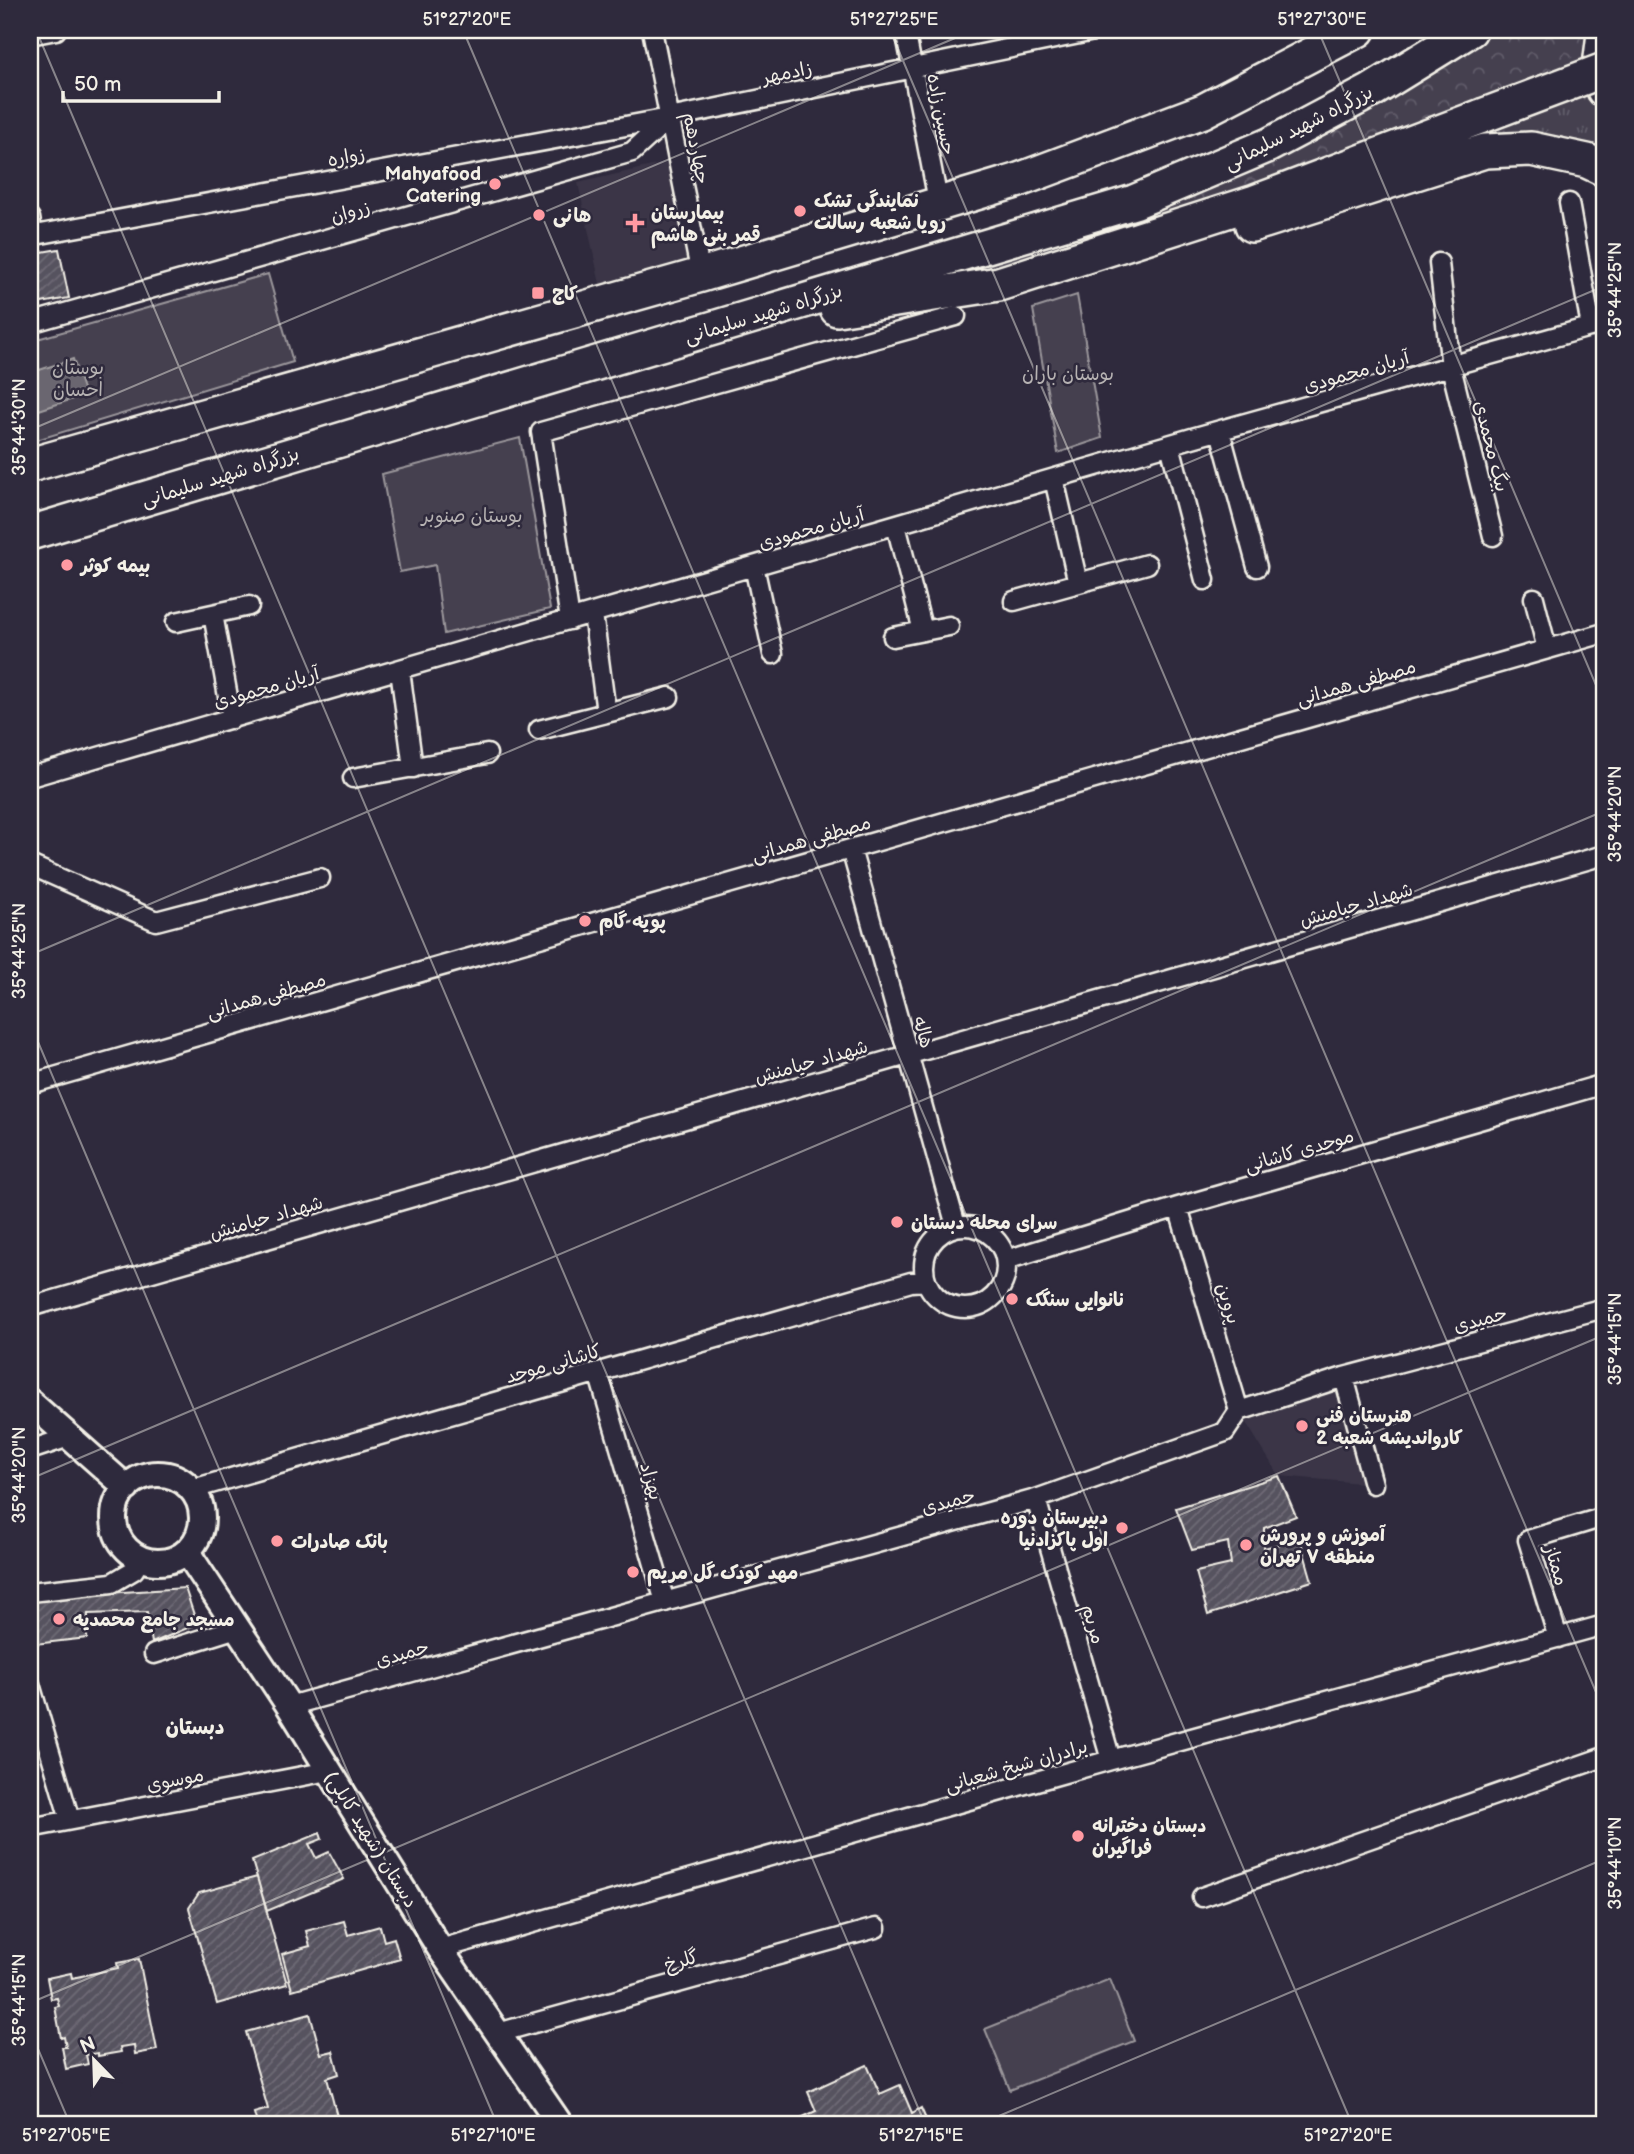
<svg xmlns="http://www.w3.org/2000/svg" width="1634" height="2154" viewBox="0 0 1634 2154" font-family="'Balsamiq Sans','Playpen Sans Arabic',sans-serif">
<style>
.built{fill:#3b3647}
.grass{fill:url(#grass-tufts);stroke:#9c989c;stroke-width:2}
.forest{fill:url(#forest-crowns);stroke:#9c989c;stroke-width:2}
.green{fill:#454050;stroke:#9c989c;stroke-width:2}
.water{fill:#6a6670;stroke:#a19ea0;stroke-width:2}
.building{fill:url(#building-hatch);stroke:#f4f1e8;stroke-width:2}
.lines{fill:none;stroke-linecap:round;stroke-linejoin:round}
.street-casing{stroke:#f4f1e8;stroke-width:23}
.secondary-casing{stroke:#f4f1e8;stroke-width:30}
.highway-casing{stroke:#f4f1e8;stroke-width:38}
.street{stroke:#2f2a3d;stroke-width:18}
.secondary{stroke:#2f2a3d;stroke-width:24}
.highway{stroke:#2f2a3d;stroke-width:33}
.highway-bridge-casing{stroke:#f4f1e8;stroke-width:38;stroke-linecap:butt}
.highway-bridge{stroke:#2f2a3d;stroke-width:33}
.ticks{fill:none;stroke:#f4f1e8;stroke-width:2;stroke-opacity:0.45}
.poi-dot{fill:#ff9aa2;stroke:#2f2a3d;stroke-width:2.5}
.labels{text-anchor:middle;stroke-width:5;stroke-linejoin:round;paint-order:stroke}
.street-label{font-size:19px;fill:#f4f1e8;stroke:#2f2a3d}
.poi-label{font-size:19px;font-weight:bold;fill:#f4f1e8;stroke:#2f2a3d;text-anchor:start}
.park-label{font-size:19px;fill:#b7b3b3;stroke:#2f2a3d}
.neighbourhood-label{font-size:21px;font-weight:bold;fill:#f4f1e8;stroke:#2f2a3d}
.neatline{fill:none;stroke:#f4f1e8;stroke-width:2.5}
.ticks-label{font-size:18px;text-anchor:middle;fill:#f4f1e8}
</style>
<defs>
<pattern id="grass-tufts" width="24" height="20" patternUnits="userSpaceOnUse" patternTransform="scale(1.75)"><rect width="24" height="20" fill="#454050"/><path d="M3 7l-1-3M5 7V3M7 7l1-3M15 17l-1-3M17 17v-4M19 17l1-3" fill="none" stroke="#605c69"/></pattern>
<pattern id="forest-crowns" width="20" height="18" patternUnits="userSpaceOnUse" patternTransform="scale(1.75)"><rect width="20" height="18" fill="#454050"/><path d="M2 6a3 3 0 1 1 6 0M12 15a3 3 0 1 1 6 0" fill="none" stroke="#605c69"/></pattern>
<pattern id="building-hatch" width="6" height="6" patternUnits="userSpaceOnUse" patternTransform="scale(1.75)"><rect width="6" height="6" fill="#56525f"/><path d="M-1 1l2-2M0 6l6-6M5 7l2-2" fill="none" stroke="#6f6b76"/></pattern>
</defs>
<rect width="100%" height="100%" fill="#2f2a3d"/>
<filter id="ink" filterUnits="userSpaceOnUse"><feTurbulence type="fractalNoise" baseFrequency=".0143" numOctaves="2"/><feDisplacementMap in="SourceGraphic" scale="14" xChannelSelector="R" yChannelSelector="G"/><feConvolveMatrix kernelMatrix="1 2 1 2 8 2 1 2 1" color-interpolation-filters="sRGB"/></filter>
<g filter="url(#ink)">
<path class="built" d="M 669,162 L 692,264 L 600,284 L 578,183 Z
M 1340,1379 L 1373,1484 L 1279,1476 L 1239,1411 Z"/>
<path class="grass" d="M 1590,93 L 1604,112 L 1604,158 L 1465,140 Z"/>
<path class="forest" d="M 1492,30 L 1593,30 L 1581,65 L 1148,225 L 952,281 L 950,270 L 1426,70 Z"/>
<path class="green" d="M 268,274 L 293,362 L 30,442 L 30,341 Z
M 1077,295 L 1102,438 L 1058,453 L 1033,309 Z
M 520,438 L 550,609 L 444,634 L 435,565 L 400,572 L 382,474 Z
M 1110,1979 L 1134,2041 L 1010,2090 L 985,2029 Z"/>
<path class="water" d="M 73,359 L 85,395 L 36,411 L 30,391 L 30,373 Z"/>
<path class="building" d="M 59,249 L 69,298 L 30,305 L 30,254 Z
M 1279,1476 L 1296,1516 L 1264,1528 L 1264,1548 L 1300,1539 L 1312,1581 L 1208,1615 L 1196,1572 L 1231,1564 L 1228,1542 L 1192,1550 L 1176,1508 Z
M 185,1588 L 197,1624 L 152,1643 L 147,1612 L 88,1614 L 87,1638 L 35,1644 L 30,1628 L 30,1598 Z
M 320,1833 L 322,1839 L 309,1844 L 316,1858 L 329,1852 L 344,1879 L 267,1911 L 252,1861 Z
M 257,1877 L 287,1984 L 217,2004 L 189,1908 L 199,1893 Z
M 344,1921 L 348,1935 L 380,1926 L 384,1941 L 394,1938 L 400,1959 L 292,1990 L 282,1954 L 310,1946 L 306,1931 Z
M 139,1959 L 157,2050 L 135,2054 L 134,2045 L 120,2047 L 121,2052 L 98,2056 L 98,2053 L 86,2055 L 88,2064 L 66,2069 L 62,2047 L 66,2047 L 64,2037 L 61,2038 L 55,2007 L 59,2006 L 57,1998 L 51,1999 L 47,1978 L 71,1973 L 72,1978 L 118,1968 L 117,1963 Z
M 310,2014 L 321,2054 L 333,2051 L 339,2074 L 327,2078 L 339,2124 L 257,2124 L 254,2113 L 268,2109 L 246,2032 Z
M 867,2065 L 880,2094 L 900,2085 L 912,2113 L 921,2108 L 928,2124 L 788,2124 L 816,2111 L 808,2092 Z"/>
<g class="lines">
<defs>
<path id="street" d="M 652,30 L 701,275
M 905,30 L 939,206
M 30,35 L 56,30
M 1569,203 L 1591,327
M 30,218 L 33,236
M 30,236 L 669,118 L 1099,30
M 1439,263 L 1451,367 L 1493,536
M 30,323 L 632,152 L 669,118
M 1220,431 L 1257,567
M 1170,445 L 1205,580
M 1054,479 L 1078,583
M 896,525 L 923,631
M 754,566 L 773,654
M 1534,598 L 1547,649
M 1014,601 L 1147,564
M 213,614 L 232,719
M 593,614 L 606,712
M 570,620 L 541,432 L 956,316
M 176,622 L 249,606
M 893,637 L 949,626
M 400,670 L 413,768
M 539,730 L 669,697
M 30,777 L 1192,438 L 1604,323
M 353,778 L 487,754
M 851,849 L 956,1226
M 30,865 L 156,921 L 320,878
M 30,1084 L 1604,633
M 1178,1207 L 1239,1411
M924 1267a41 41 0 1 1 82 0a41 41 0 1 1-82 0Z
M 1006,1260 L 1178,1207 L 1604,1084
M 30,1307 L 1604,855
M 598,1372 L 665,1602
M 1344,1377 L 1373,1484
M 30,1450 L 72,1436
M 193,1489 L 911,1282 L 925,1281
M 1036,1499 L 1111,1760
M 30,1592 L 112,1583 L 134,1570 L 141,1559
M 1558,1638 L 1528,1540 L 1604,1517
M 154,1654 L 237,1628
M 30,1684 L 70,1820
M 289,1706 L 1036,1499 L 1225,1432 L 1239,1411 L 1344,1377 L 1604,1308
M 30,1828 L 329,1771
M 1202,1897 L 1604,1757
M 440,1949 L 1111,1760 L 1604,1625
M 498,2033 L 876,1928"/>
<path id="secondary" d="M 30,1402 L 127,1488
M114 1518a44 44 0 1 1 88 0a44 44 0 1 1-88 0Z
M 187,1552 L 289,1706 L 440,1949 L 560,2124"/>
<path id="highway" d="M 1604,34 L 1600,66 L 1604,90
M 1252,225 L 1485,151 L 1531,149 L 1587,161 L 1604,169
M 837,309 L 999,284 L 1255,202 L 1482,116
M 30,465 L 701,275 L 1016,181 L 1203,111 L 1358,30
M 30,533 L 1134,202 L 1269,145 L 1371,91 L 1470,30"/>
</defs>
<use href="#street" class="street-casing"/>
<use href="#secondary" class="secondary-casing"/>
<use href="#highway" class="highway-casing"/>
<use href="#street" class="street"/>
<use href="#secondary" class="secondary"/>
<use href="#highway" class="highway"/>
<defs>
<path id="highway-bridge" d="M 1482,116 L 1604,70"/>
</defs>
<use href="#highway-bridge" class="highway-bridge-casing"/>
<use href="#highway-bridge" class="highway-bridge"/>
</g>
</g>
<path class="ticks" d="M 36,30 L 925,2124M 463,30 L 1352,2124M 890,30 L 1604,1711M 1318,30 L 1604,704M 30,430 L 974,30M 30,955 L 1604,286M 30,1023 L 497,2124M 30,1479 L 1604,811M 30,2003 L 1604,1335M 30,2030 L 70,2124M 980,2124 L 1604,1859"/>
<g class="poi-dot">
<circle cx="495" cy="184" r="7"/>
<circle cx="800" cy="211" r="7"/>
<circle cx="539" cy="215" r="7"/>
<path d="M631.5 212.5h7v7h7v7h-7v7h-7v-7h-7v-7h7z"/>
<rect x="531" y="286" width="14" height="14" rx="3.5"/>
<circle cx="67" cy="565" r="7"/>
<circle cx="585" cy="921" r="7"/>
<circle cx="897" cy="1222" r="7"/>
<circle cx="1012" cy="1299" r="7"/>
<circle cx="1302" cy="1426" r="7"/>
<circle cx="1122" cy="1528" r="7"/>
<circle cx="277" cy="1541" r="7"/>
<circle cx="1246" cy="1545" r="7"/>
<circle cx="633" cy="1572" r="7"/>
<circle cx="59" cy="1619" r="7"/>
<circle cx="1078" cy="1836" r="7"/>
</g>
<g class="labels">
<g class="street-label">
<text transform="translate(787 72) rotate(-12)" y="7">زادمهر</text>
<text transform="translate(942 114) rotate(79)" y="7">حسین زاده</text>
<text transform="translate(1298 127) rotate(-27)" y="7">بزرگراه شهید سلیمانی</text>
<text transform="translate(697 148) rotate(79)" y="7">چهاردهم</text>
<text transform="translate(346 156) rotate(-11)" y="7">زواره</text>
<text transform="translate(350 211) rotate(-16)" y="7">زروان</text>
<text transform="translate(763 313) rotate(-17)" y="7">بزرگراه شهید سلیمانی</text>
<text transform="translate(1356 371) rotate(-16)" y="7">آریان محمودی</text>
<text transform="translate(1492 446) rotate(76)" y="7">بیگ محمدی</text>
<text transform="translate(220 476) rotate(-17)" y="7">بزرگراه شهید سلیمانی</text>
<text transform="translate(811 528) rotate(-16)" y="7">آریان محمودی</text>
<text transform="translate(1356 682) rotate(-16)" y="7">مصطفی همدانی</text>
<text transform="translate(266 687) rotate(-16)" y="7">آریان محمودی</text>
<text transform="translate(811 838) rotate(-16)" y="7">مصطفی همدانی</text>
<text transform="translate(1356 904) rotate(-16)" y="7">شهداد حیامنش</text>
<text transform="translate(266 995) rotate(-16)" y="7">مصطفی همدانی</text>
<text transform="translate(924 1032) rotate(74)" y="7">هاله</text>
<text transform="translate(811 1061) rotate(-16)" y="7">شهداد حیامنش</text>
<text transform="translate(1299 1150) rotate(-16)" y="7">موحدی کاشانی</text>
<text transform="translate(266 1217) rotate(-16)" y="7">شهداد حیامنش</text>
<text transform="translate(1229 1303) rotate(73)" y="7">پروین</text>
<text transform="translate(1480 1319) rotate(-15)" y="7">حمیدی</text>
<text transform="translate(553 1363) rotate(-16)" y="7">کاشانی موحد</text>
<text transform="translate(652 1481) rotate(74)" y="7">بهزاد</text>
<text transform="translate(948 1501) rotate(-15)" y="7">حمیدی</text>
<text transform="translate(1557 1565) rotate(73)" y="7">ممتاز</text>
<text transform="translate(1094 1624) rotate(74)" y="7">مریم</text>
<text transform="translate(402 1653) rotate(-16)" y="7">حمیدی</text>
<text transform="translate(1016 1765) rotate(-16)" y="7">برادران شیخ شعبانی</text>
<text transform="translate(175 1779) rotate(-11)" y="7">موسوی</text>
<text transform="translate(372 1839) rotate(58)" y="7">دبستان (شهید کابلی)</text>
<text transform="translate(681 1960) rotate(-16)" y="7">گلرخ</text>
</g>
<g class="poi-label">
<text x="481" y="180" text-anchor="end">Mahyafood<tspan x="481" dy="22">Catering</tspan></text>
<text x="814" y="207">نمایندگی تشک<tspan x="814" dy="22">رویا شعبه رسالت</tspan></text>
<text x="651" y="219">بیمارستان<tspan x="651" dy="22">قمر بنی هاشم</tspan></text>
<text x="553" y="222">هانی</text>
<text x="552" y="300">کاج</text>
<text x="81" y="572">بیمه کوثر</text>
<text x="599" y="928">پویه گام</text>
<text x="911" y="1229">سرای محله دبستان</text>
<text x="1026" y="1306">نانوایی سنگک</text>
<text x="1316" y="1422">هنرستان فنی<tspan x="1316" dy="22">کارواندیشه شعبه 2</tspan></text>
<text x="1108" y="1524" text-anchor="end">دبیرستان دوره<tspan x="1108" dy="22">اول پاکزادنیا</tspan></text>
<text x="1260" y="1541">آموزش و پرورش<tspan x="1260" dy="22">منطقه ۷ تهران</tspan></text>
<text x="291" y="1548">بانک صادرات</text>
<text x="647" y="1579">مهد کودک گل مریم</text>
<text x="73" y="1626">مسجد جامع محمدیه</text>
<text x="1092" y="1832">دبستان دخترانه<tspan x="1092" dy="22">فراگیران</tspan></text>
</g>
<g class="park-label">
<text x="78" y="374">بوستان<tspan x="78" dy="22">احسان</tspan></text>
<text x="1068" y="380">بوستان باران</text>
<text x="472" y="522">بوستان صنوبر</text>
</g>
<g class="neighbourhood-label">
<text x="195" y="1734">دبستان</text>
</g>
</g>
<rect width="1634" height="2154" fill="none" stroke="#2f2a3d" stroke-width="77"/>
<g transform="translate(94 2060) rotate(337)" stroke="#2f2a3d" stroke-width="5" paint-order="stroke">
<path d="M0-5L12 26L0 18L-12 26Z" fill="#f4f1e8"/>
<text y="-10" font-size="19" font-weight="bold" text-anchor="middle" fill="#f4f1e8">N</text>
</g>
<path d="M63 91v10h156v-10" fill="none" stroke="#f4f1e8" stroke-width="3.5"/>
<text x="74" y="91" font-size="21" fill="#f4f1e8" stroke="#2f2a3d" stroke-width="5" paint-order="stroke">50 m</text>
<rect x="38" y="38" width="1558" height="2078" class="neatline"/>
<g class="ticks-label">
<text x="467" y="25">51°27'20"E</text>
<text x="894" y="25">51°27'25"E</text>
<text x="1322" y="25">51°27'30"E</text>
<text transform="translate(1615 290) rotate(-90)" y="6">35°44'25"N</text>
<text transform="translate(19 427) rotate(-90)" y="6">35°44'30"N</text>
<text transform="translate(1615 814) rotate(-90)" y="6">35°44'20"N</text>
<text transform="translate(19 951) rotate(-90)" y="6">35°44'25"N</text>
<text transform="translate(1615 1339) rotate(-90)" y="6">35°44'15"N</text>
<text transform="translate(19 1475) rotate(-90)" y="6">35°44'20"N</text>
<text transform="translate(1615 1863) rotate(-90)" y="6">35°44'10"N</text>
<text transform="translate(19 2000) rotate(-90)" y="6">35°44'15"N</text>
<text x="66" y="2141">51°27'05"E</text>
<text x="493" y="2141">51°27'10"E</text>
<text x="921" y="2141">51°27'15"E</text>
<text x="1348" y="2141">51°27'20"E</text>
</g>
</svg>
